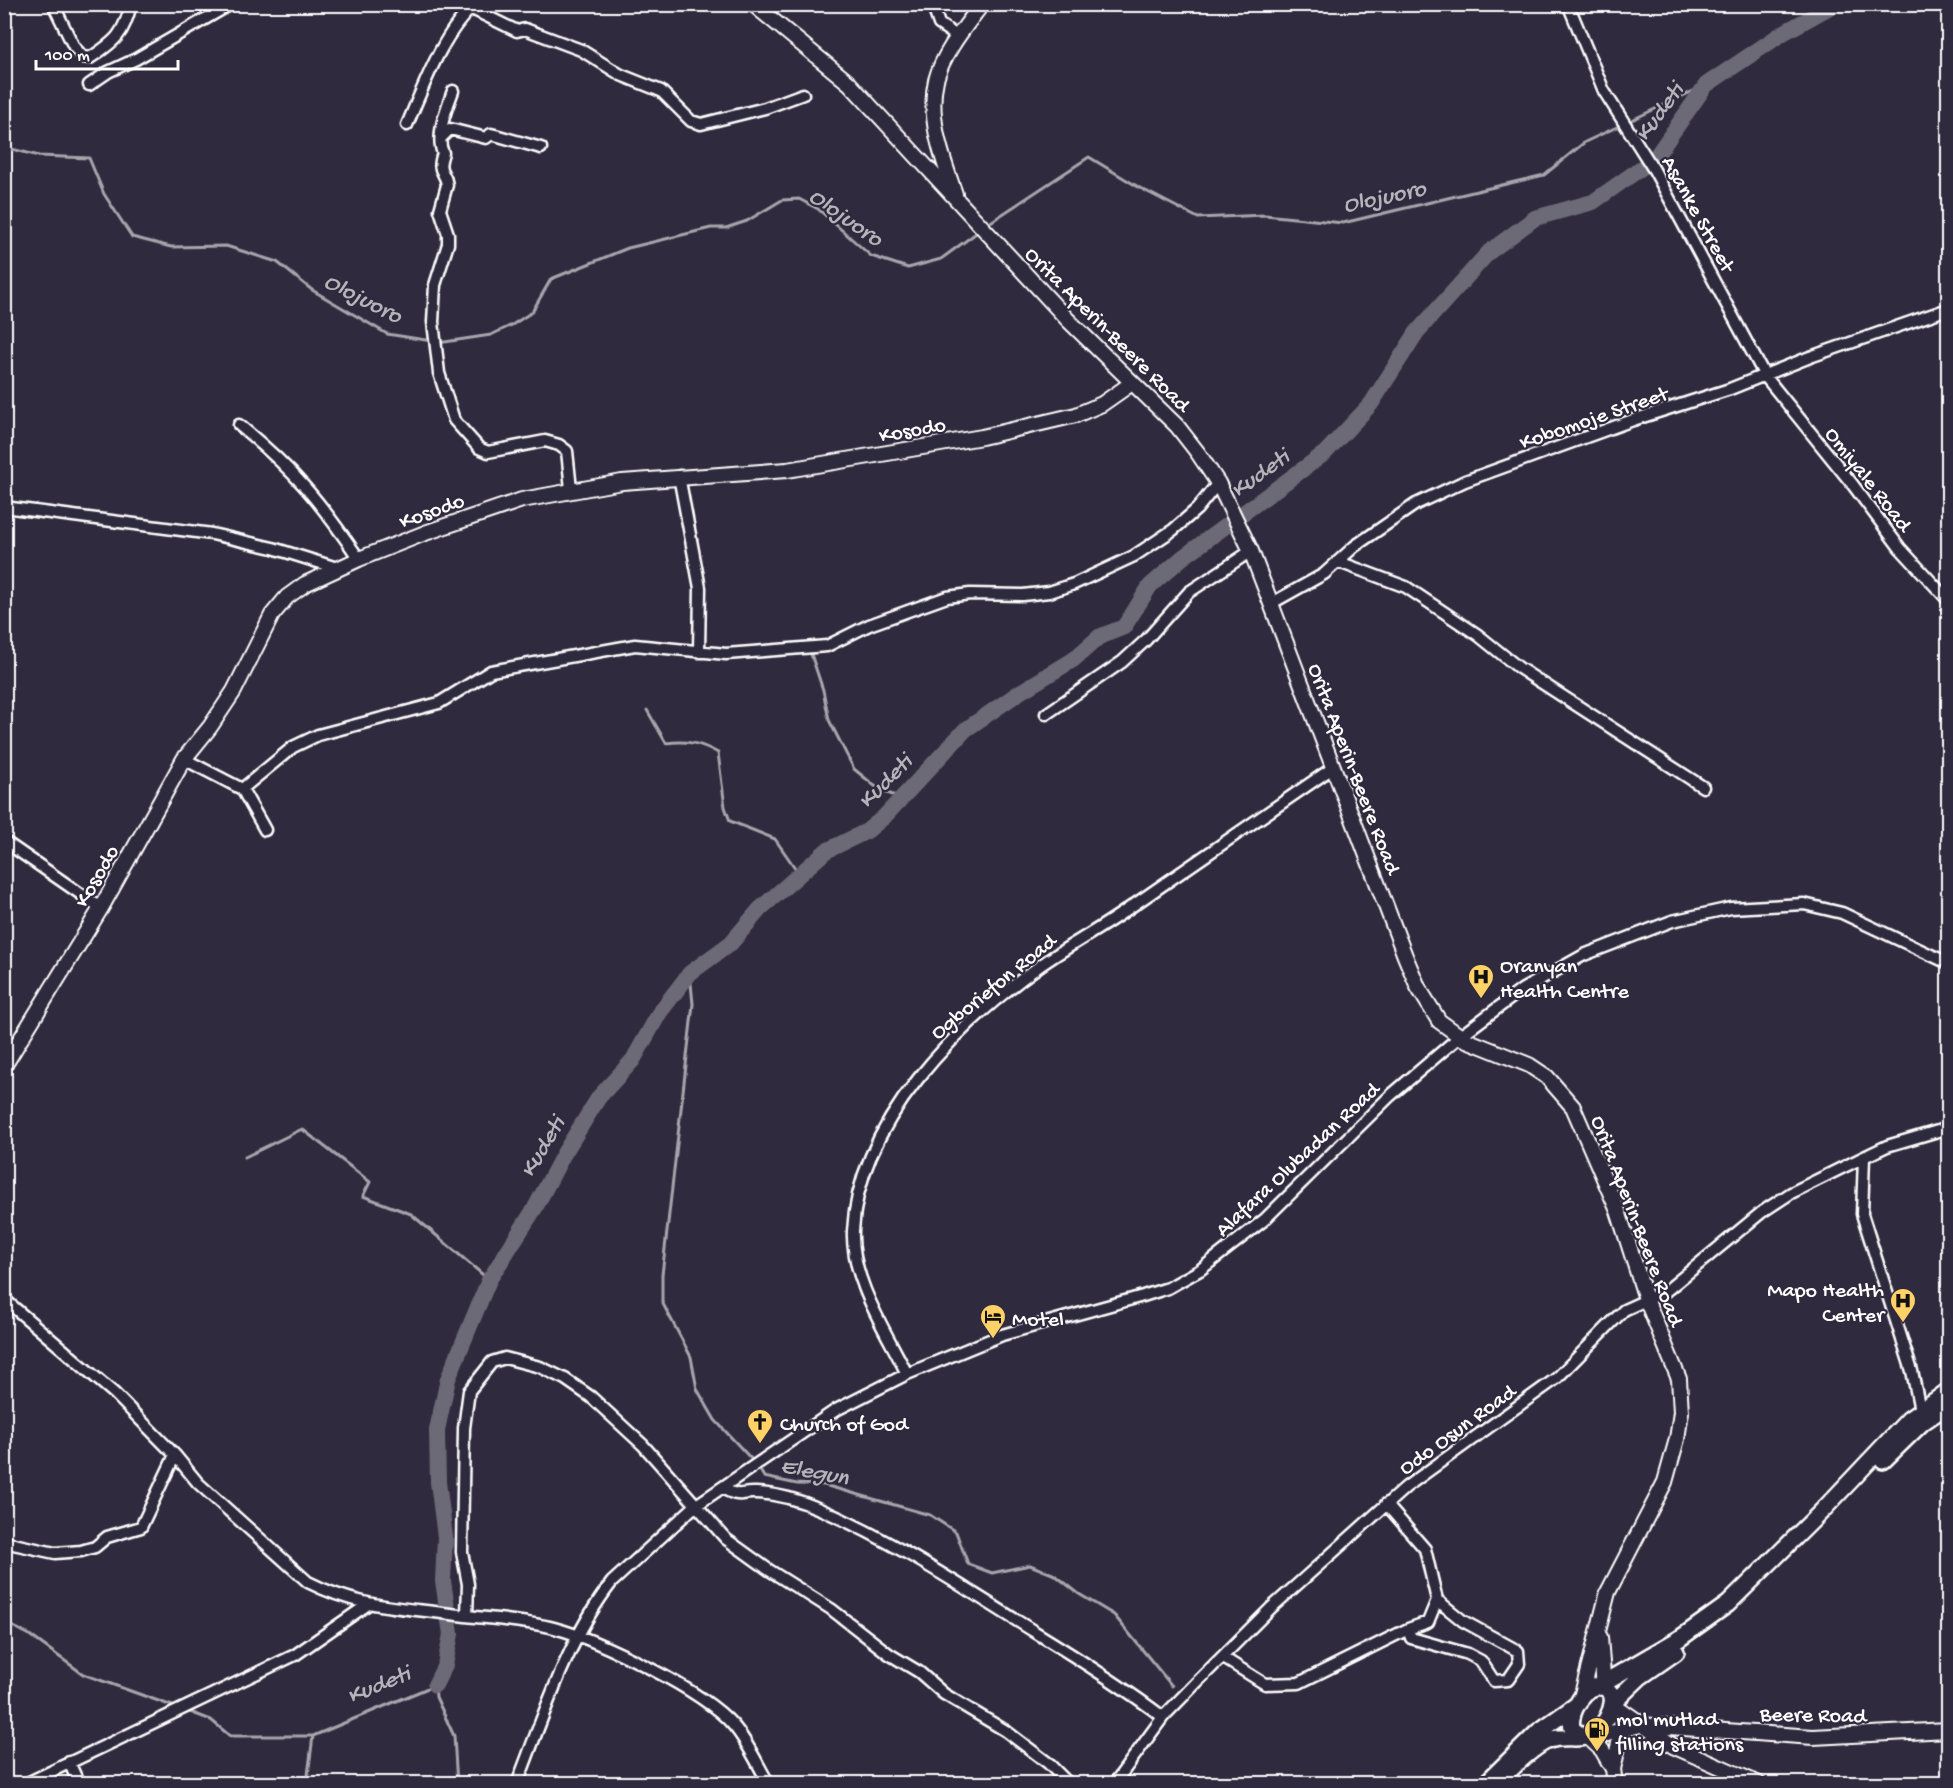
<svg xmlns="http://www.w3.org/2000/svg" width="1953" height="1788" viewBox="0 0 1953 1788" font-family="'Gochi Hand',sans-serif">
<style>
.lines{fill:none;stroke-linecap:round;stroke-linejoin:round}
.stream{stroke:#a7a6ad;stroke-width:3}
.river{stroke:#6d6a77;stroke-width:16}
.minor-casing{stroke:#fff;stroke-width:15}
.major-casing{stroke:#fff;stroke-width:18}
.highway-casing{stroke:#fff;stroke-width:20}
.minor{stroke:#2f2a3d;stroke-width:10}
.major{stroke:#2f2a3d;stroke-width:14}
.highway{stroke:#2f2a3d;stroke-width:15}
.labels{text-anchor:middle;stroke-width:4.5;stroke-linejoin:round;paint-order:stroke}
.street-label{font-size:22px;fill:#fff;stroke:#2f2a3d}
.poi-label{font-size:22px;fill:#fff;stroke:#2f2a3d;text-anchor:start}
.water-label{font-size:24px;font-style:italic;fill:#b6b4bb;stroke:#2f2a3d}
</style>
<rect width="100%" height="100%" fill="#2f2a3d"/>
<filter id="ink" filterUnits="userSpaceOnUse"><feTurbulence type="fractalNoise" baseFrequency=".0167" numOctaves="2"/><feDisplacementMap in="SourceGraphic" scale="12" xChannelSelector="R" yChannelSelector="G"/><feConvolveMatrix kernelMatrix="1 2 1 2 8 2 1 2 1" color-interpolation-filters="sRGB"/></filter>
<g filter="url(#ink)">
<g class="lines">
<path class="stream" d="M 4,147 L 39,156 L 89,158 L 104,194 L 132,237 L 171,247 L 226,246 L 277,262 L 312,290 L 387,334 L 432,341
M 986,225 L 1089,157 L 1140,188 L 1198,218 L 1265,215 L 1343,223 L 1544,175 L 1585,142 L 1706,85
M 438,343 L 491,335 L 512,325 L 532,312 L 551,279 L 628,248 L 711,228 L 726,228 L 747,221 L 782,200 L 799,199 L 818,209 L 871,256 L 908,268 L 941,259 L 979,231
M 810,651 L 823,690 L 829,720 L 854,769 L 881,791 L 902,798
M 647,710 L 666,743 C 686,740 701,743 718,753 L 725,807 L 730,821 L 775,839 L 800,875
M 690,973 L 693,1004 L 662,1275 L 662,1302 L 691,1357 L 697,1389 L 715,1420 L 754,1462
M 245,1157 L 302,1129 L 370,1182 L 363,1196 L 411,1214 L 489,1280
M 758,1467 L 764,1477 L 797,1484 L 824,1485 L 930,1515 L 956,1532 L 968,1564 L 992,1573 L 1030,1565 L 1055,1575 L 1079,1594 L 1114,1615 L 1172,1686
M 4,1622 L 28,1634 L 83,1674 L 178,1708
M 185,1710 L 211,1720 L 230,1736 L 313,1736 L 435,1685 L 436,1697 L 454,1736 L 457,1784
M 303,1784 L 308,1775 L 313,1736"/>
<path class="river" d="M 435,1685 L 445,1665 L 451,1634 L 443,1581 L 445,1537 L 438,1482 L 437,1430 L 448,1379 L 489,1280 L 535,1208 L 563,1155 L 599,1097 L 633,1060 L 660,1012 L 690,973 L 731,943 L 760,909 L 826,851 L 867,831 L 884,817 L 965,730 L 1020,692 L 1073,660 L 1099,637 L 1124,627 L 1150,586 L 1182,558 L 1325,453 L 1371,404 L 1417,332 L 1489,252 L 1535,218 L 1593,202 L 1654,159 L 1706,85 L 1783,33 L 1835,4"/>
<defs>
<path id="minor" d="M 53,4 L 74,47 L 83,57 L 90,58 C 116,41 124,34 131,4
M 932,4 L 939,24 L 958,37
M 1568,4 L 1604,91 L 1654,170 L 1765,376 L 1853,485 L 1900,548 L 1948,600
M 470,8 L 517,31 L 525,29 L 581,50 L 621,75 L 661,91 L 691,121 L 701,124 L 765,108 L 803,94
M 89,85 L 108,72 L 136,59 L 231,4
M 453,91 C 447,107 435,136 443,153 C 436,174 445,169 447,185 L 440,210 L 448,234 L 448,244 L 435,285 L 433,322 L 439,373 L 454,420 L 479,448 L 488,452 L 545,441 L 559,445 L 567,451 L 571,489
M 407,125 C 423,88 443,31 475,5
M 442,137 L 450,129 L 486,138 L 491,134 L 495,135 L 541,148
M 239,425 C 293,469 320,501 359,559
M 679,476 L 700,588 L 699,652
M 4,507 L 212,534 L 273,548 L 337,568
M 1339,562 L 1406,587 L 1478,635 L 1519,668 L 1703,787
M 1272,603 L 1324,574 L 1355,546 L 1416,504 L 1465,481 L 1633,420 L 1730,389 L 1810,357 L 1948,309
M 1046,714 L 1122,662 L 1146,640 L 1189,592 L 1251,551
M 184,759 L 242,789 L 293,747 L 318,735 L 439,703 L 491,671 L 635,645 L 726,654 L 827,646 L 869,625 L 947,597 L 970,594 L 1023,595 L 1049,592 L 1074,584 L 1134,556 L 1173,530 L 1197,509 L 1218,483
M 242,789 L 265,830
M 4,841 L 101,908
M 4,1299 L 115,1394 L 175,1455 L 198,1483 L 308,1582 C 361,1609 402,1607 458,1615 C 490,1619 523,1620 554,1628 C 599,1640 703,1690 733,1725 C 748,1742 757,1764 769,1784
M 907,1374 C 886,1331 851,1280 853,1231 C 858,1122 958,1024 1041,965 C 1068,946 1098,930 1125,911 C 1195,863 1265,815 1334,767
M 1921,1415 L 1912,1371 L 1862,1214 L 1864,1157 L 1887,1146 L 1948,1128
M 722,1488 C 743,1499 738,1492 756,1493 C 779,1494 802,1501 822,1510 C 899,1544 964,1588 1035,1632 C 1079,1659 1122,1686 1163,1717
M 4,1542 L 55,1553 L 81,1551 L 95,1547 L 107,1537 L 141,1527 L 175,1455
M 467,1616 L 468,1584 L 462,1552 L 464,1428 L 469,1391 L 492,1362 L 505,1358 L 540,1367 L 565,1379 L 591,1397 L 643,1445 L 726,1539 L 769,1570 L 831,1609 L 889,1654 L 919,1672 L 944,1694 L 1006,1731 L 1048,1763 L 1069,1784
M 1408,1629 L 1428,1622 L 1437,1600
M 1222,1657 L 1265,1684 L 1299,1683 L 1408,1629 L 1411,1638 L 1468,1654 L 1481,1661 L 1494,1681 L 1508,1680 L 1519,1664 L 1518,1651 L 1463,1621 L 1437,1600 L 1425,1549 L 1386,1504
M 69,1762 L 79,1784
M 25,1784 L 295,1655 L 367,1605
M 517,1784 C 543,1717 568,1638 612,1582 L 695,1506 L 836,1410 L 907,1374 L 1002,1335 L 1143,1296 L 1168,1288 L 1200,1270 L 1264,1220 L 1390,1096 L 1459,1037 L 1523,989 L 1584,955 L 1672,921 L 1731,908 L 1804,904 L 1842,913 L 1948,963
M 1114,1784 L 1163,1717 L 1198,1681 L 1271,1608 L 1406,1487 L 1557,1378 L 1624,1310 L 1666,1291 L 1762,1212 L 1791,1193 L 1864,1157"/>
<path id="major" d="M 753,4 L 849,83 L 1068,320 L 1177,426 L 1198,453 L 1218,483 L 1251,551 L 1405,956 L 1418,987 L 1439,1021 L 1464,1039 L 1529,1065 L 1547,1077 L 1573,1107 L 1618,1211 L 1646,1299 L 1679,1379 L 1681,1412 L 1677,1439 L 1665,1482 L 1608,1592 L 1580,1702
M 955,194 C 943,159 927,118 936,80 C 943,53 965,27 982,4
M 4,1066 L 101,908 L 184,759 L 210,727 L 234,691 L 272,615 L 287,597 L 305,584 L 359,559 L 425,533 L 522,500 L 622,482 L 787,470 L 982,437 L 1076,415 L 1102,404 L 1132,383
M 1600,1637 L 1604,1688
M 1613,1704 L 1673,1746 L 1759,1784
M 1591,1735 L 1600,1736 L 1640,1725 L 1813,1737 L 1948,1730
M 1588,1737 L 1602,1750 L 1613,1769
M 1615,1784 L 1613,1769 L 1622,1730"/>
<path id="highway" d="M 1883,1461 L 1923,1422 L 1948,1405
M 1598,1686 L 1679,1639 L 1728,1604 L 1822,1511 L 1909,1419 L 1948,1391
M 1613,1703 L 1640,1677 L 1676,1652
M 1485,1784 L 1538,1732 L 1578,1704
M 1497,1784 C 1511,1769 1525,1754 1543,1743 C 1558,1734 1572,1740 1588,1737 C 1601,1734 1620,1702 1609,1691 C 1606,1688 1601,1686 1596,1687 C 1582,1689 1569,1715 1572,1728 L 1581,1736"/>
</defs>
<use href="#minor" class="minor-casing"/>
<use href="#major" class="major-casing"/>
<use href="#highway" class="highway-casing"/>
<use href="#minor" class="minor"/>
<use href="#major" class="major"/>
<use href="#highway" class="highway"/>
</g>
</g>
<defs>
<symbol id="hospital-pin" viewBox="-11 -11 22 30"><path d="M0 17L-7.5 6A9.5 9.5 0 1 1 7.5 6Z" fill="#ffd166" stroke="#2f2a3d"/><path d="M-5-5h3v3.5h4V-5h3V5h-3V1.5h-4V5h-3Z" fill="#111"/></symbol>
<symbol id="hotel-pin" viewBox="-11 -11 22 30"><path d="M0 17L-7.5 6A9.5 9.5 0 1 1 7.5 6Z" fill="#ffd166" stroke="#2f2a3d"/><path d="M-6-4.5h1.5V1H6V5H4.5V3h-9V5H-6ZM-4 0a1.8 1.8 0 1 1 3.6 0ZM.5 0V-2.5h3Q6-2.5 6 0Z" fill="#111"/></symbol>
<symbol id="church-pin" viewBox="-11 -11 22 30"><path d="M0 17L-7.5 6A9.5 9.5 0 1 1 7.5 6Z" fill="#ffd166" stroke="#2f2a3d"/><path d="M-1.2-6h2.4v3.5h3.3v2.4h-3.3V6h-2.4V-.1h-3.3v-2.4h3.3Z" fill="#111"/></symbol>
<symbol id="fuel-pin" viewBox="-11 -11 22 30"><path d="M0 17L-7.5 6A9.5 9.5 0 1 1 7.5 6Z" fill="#ffd166" stroke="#2f2a3d"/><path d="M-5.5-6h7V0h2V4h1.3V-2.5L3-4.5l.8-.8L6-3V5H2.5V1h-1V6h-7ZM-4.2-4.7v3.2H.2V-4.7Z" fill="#111"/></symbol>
</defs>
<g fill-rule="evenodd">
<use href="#hospital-pin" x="1466" y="962" width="30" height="40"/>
<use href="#hospital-pin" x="1888" y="1286" width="30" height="40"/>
<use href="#hotel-pin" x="978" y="1302" width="30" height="40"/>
<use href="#church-pin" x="745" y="1407" width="30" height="40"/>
<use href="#fuel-pin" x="1582" y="1715" width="30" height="40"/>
</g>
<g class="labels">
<g class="street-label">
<text transform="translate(1700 213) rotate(61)" y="8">Asanke Street</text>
<text transform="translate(1109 328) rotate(45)" y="8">Orita Aperin-Beere Road</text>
<text transform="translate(1593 416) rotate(-19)" y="8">Kobomoje Street</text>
<text transform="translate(912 428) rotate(-10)" y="8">Kosodo</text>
<text transform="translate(1870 478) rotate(52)" y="8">Omiyale Road</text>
<text transform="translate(431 509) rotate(-20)" y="8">Kosodo</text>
<text transform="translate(1356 768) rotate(69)" y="8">Orita Aperin-Beere Road</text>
<text transform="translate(95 875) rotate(-60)" y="8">Kosodo</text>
<text transform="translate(992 985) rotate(-39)" y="8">Ogboriefon Road</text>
<text transform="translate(1296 1158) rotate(-43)" y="8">Alafara Olubadan Road</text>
<text transform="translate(1639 1220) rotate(69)" y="8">Orita Aperin-Beere Road</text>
<text transform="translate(1456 1428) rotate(-36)" y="8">Odo Osun Road</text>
<text transform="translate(1813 1713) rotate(1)" y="8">Beere Road</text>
</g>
<g class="poi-label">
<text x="1500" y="972">Oranyan<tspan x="1500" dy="25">Health Centre</tspan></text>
<text x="1884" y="1296" text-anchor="end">Mapo Health<tspan x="1884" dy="25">Center</tspan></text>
<text x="1012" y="1325">Motel</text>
<text x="780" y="1430">Church of God</text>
<text x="1616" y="1725">mol mutlad<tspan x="1616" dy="25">filling stations</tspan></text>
</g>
<g class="water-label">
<text transform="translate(1658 111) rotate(-54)" y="8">Kudeti</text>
<text transform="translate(1384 195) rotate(-12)" y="8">Olojuoro</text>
<text transform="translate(847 216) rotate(35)" y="8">Olojuoro</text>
<text transform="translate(364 297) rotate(27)" y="8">Olojuoro</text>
<text transform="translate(1259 472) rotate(-36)" y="8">Kudeti</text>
<text transform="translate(884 780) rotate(-45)" y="8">Kudeti</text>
<text transform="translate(541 1146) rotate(-59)" y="8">Kudeti</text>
<text transform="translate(815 1470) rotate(11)" y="8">Elegun</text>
<text transform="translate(378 1683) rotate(-22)" y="8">Kudeti</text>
</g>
</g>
<rect width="1953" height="1788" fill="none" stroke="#2f2a3d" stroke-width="24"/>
<rect x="12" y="12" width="1929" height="1764" fill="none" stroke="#fff" stroke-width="2" filter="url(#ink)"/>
<path d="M36 60v9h142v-9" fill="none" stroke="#ffffff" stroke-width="3"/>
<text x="45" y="60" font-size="18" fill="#ffffff" stroke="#2f2a3d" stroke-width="4.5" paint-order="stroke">100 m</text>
</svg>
